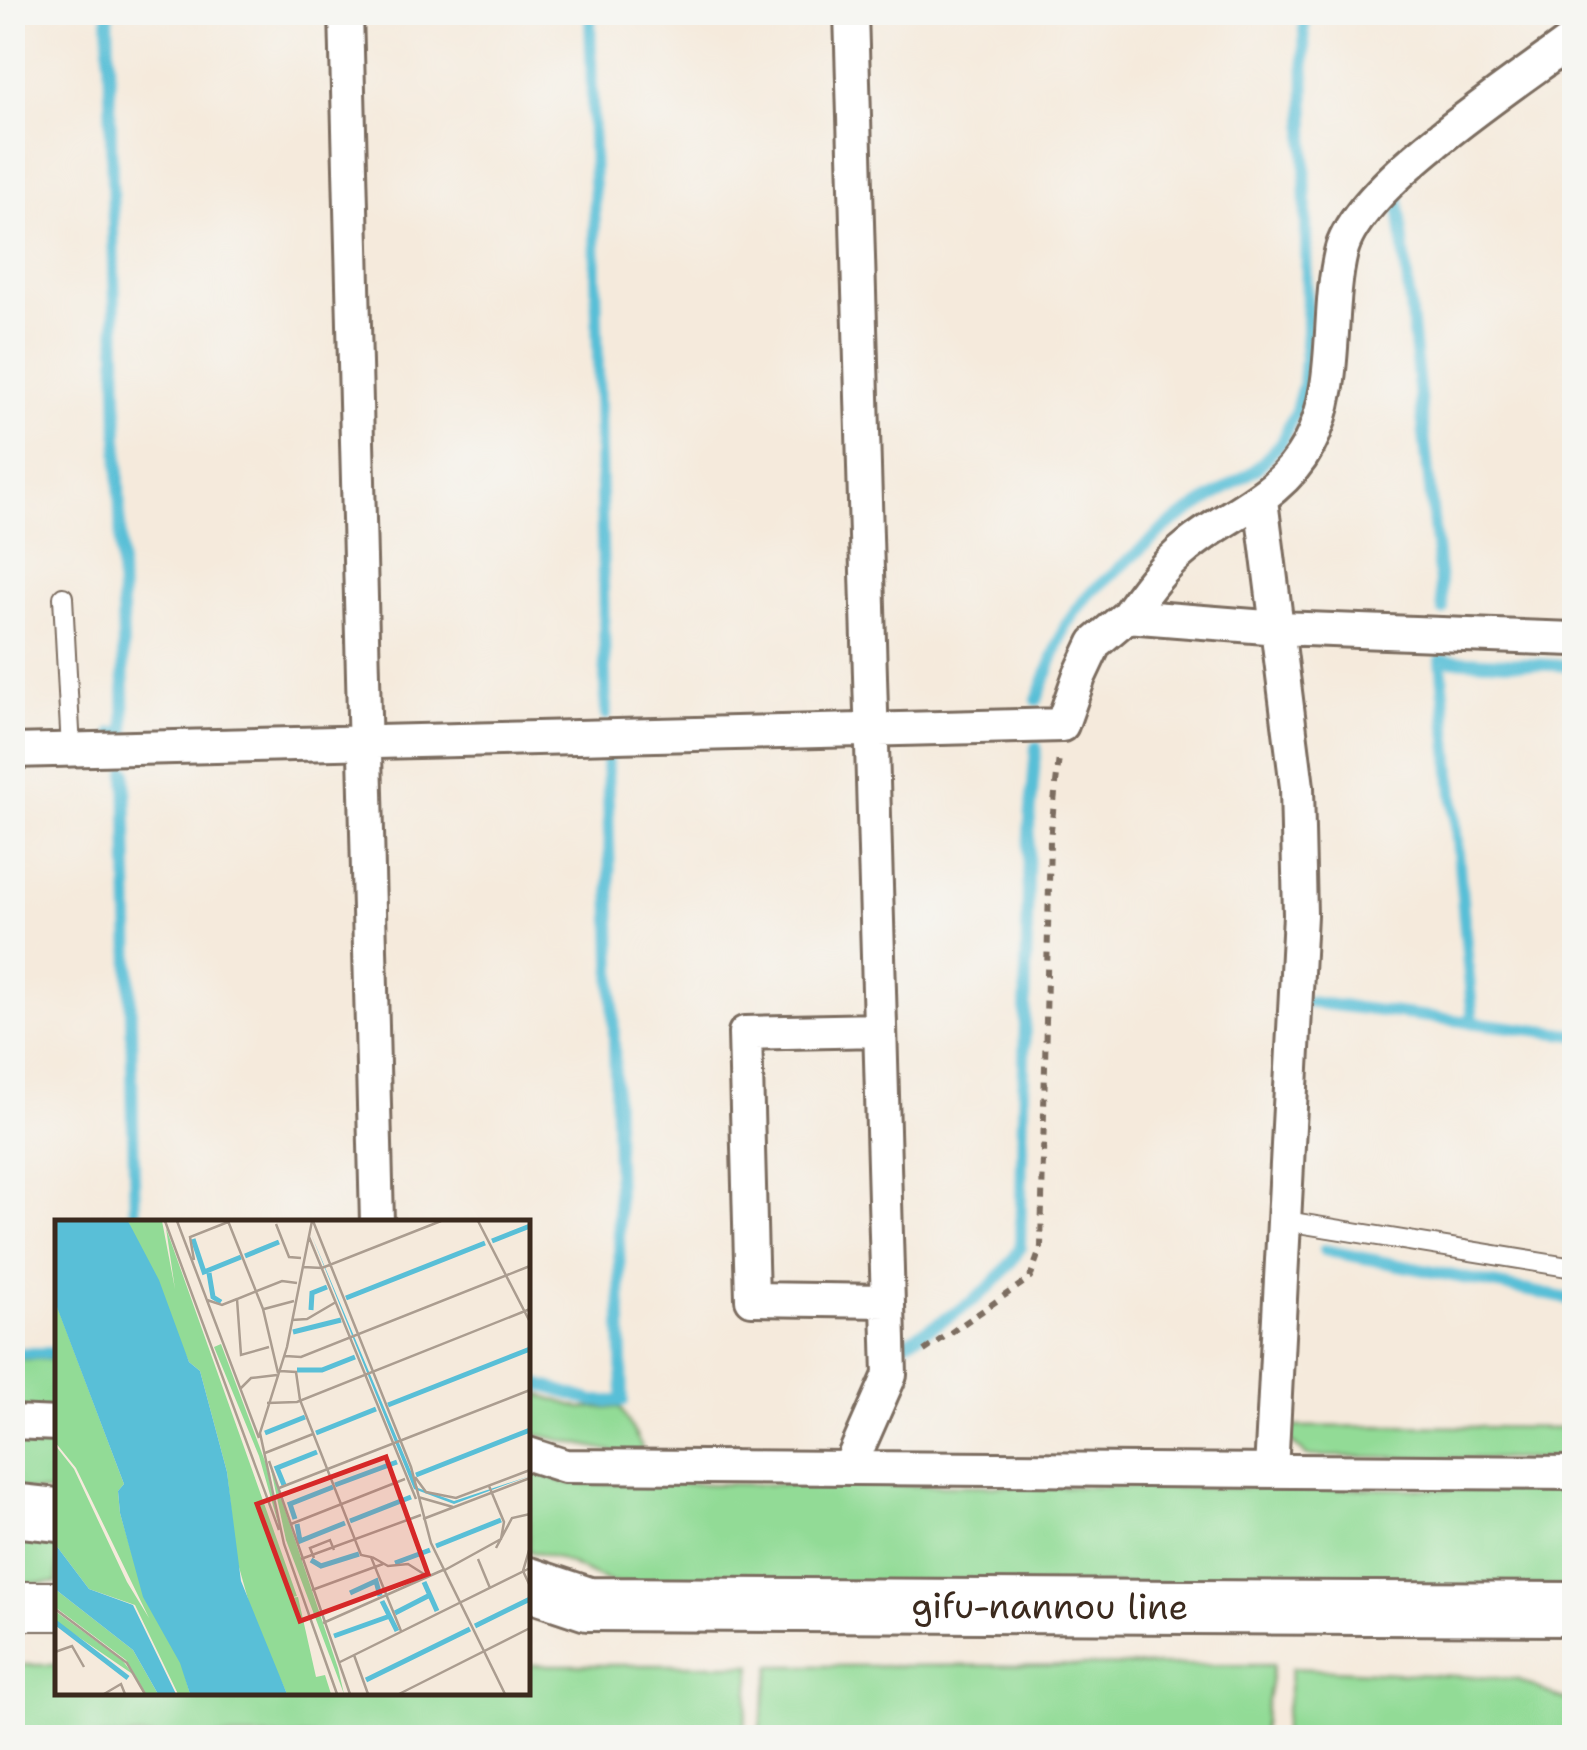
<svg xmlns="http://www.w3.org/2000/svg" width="1587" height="1750" viewBox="0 0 1587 1750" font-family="'Shantell Sans',sans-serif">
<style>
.green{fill:#92db96;stroke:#66825a;stroke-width:2.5}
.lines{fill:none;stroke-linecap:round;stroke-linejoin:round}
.stream{stroke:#59bfd7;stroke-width:12}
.lane-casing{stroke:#7c6d60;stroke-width:22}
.street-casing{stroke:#7c6d60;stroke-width:38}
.secondary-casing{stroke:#7c6d60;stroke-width:52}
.primary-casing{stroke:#7c6d60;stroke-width:58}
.path{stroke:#7c6d60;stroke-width:6;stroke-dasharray:8 8;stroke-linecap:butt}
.lane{stroke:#fff;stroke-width:18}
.street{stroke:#fff;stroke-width:32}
.secondary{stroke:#fff;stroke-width:48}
.primary{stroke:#fff;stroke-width:52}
.labels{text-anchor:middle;stroke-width:10;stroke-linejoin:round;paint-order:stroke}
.street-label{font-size:35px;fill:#3b2a1e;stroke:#f6f6f2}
.inset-river{fill:none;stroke:#59bfd7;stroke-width:5}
.inset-road{fill:none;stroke:#ab9d90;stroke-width:2.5}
.view{fill:#d62828;fill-opacity:0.15;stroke:#d62828;stroke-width:5}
.inset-edge{fill:none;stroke:#3b2a1e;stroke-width:5}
</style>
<rect width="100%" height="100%" fill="#f6f6f2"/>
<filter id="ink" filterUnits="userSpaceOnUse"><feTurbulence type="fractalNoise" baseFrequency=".01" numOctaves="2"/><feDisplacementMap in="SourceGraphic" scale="20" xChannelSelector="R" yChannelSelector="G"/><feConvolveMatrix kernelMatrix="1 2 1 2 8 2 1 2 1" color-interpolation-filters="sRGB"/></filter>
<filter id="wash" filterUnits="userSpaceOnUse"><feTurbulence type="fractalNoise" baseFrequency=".0048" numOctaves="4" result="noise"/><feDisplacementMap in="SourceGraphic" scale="40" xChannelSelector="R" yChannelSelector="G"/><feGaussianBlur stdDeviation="2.25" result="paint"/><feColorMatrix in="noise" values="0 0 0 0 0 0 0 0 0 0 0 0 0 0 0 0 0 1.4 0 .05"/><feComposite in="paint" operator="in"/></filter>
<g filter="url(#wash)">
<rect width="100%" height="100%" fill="#f5eadc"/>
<path class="green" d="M 12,1359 L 57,1359 L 57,1411 L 13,1411 Z
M 528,1391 L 581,1408 L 620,1407 L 641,1445 L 643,1458 L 528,1433 Z
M 1387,1426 L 1574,1428 L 1574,1460 L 1307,1456 L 1290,1441 L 1288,1427 Z
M 13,1433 L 57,1433 L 57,1494 L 13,1488 Z
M 528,1470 L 569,1483 L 1574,1490 L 1574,1587 L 612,1583 L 557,1558 L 528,1551 Z
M 12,1537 L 57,1542 L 57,1583 L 13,1583 Z
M 13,1665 L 57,1665 L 58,1692 L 528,1692 L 528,1665 L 752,1665 L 743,1738 L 13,1737 Z
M 1273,1665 L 1261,1737 L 758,1737 L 771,1666 Z
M 1292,1668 L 1517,1679 L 1561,1699 L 1574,1700 L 1574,1737 L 1282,1737 Z"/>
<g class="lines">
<path class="stream" d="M 108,12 L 125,733 L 113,733
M 590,12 L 606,715
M 1398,195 L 1443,610
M 1037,700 L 1065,626 L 1088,595 L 1170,524 L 1256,469 L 1280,444 L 1295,413 L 1303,385 L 1307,331 L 1304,12
M 126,771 L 135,1222
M 1308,1002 L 1574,1035
M 1473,1022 L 1441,660 L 1574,666
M 1324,1250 L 1574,1300
M 906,1342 C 953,1314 992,1297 1020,1248 L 1029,832 L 1036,747
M 12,1353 L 58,1353
M 528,1381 L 593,1401 L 623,1401 L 607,758"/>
</g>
</g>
<g filter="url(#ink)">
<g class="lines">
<defs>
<path id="lane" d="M 63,597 L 71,750
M 1286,1221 L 1568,1267"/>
<path id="street" d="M 346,12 L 377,1222
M 1261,500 L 1297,787 L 1300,915 L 1271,1471
M 1127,616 C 1145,591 1162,567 1187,547 C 1229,512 1280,498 1308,446 C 1340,386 1326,316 1341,252 C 1357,185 1516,83 1574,39
M 12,751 L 1062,725 L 1079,677 L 1095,643 L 1127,616 L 1279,628 L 1574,639
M 880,1030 L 745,1033 L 752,1299 L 887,1301
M 12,1422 L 58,1424
M 528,1454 L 565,1466 L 1574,1473
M 849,1468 L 890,1375 L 851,12"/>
<path id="secondary" d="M 12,1606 L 58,1606"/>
<g id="primary">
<path d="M 12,1510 L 58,1515"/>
<path id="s1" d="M 528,1584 L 588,1604 L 1574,1609"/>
</g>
</defs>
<use href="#lane" class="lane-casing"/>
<use href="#street" class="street-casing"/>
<use href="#secondary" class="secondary-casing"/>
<use href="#primary" class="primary-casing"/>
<path class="path" d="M 924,1351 L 1030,1278 L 1041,1247 L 1050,839 L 1059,757"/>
<use href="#lane" class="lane"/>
<use href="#street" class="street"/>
<use href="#secondary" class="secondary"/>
<use href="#primary" class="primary"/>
</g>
</g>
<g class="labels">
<g class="street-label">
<text dy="12" stroke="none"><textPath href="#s1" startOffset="525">gifu-nannou line</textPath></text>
</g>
</g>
<g transform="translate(55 1220)">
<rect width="475" height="475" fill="#f5eadc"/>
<path d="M 73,1 L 107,1 L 120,69 L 111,8 L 242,376 L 235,378 L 243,377 L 261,457 L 270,455 L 276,474 L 232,474 L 198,397 L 182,340 L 172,252 L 145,151 L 134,142 ZM 0,81 L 69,264 L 63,271 L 65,293 L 89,376 L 126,443 L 135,474 L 123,474 L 80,385 L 34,369 L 0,324 L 0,225 L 19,249 L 72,362 L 94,398 L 21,248 L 0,222 ZM 166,124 L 211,244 L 225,310 L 204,236 L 159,127 ZM 215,245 L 283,448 L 289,474 L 231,320 ZM 0,369 L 78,430 L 103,474 L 91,474 L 71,440 L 0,387 ZM 0,391 L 67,440 L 79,455 L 0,401 Z" fill="#92db96"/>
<path d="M 0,1 L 73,1 L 104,60 L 134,142 L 145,151 L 172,252 L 186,361 L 232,474 L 135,474 L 125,443 L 88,377 L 65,293 L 63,271 L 69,264 L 0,82 ZM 256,14 L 363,268 L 399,281 L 475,256 L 399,284 L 359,269 ZM 0,324 L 34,369 L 78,385 L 121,474 L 103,474 L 78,430 L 0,369 Z" fill="#59bfd7"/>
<path class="inset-river" d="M 138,19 L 149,52 L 186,37M 437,21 L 475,6M 190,36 L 224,22M 154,53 L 158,77 L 166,82M 291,78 L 430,23M 256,90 L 257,73 L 272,67M 238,112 L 286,100M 242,150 L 267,150 L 300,137M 333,185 L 475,129M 210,213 L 250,197M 261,213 L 321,189M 361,255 L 475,210M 229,265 L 222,248 L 262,232M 280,265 L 342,242M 240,299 L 235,284 L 278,267M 295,301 L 356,277M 242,304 L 245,321 L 290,303M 381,326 L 446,300M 256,340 L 266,346 L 304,334M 340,343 L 375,330M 369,362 L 382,391M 295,373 L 321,361 L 325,376M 327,381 L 342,411M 340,393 L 375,375M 0,402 L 73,458M 420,406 L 475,379M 279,416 L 335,396M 311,460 L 415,409"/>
<path class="inset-road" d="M 110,1 L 224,310M 122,1 L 204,218M 173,1 L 208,89 L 223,153M 257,1 L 232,127 L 205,213 L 229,324 L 282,474M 258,1 L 356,247 L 376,323 L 450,474M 423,1 L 475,102M 221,4 L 234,37 L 246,38M 254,17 L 361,279M 139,40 L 135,17 L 173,2M 248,47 L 267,48 L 386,1M 152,80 L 167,85 L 182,79M 209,89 L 239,81M 237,100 L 252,99 L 281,82M 214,127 L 186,135 L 182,79 L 227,61 L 242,63M 230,136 L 246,137 L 475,46M 225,151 L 241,152 L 245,180 L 306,335 L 316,337 L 346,411M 185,169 L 196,158 L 222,155M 212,183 L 242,182 L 475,89M 210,233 L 258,214M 214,241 L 295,474M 360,257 L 371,272 L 401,278 L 475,250M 224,268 L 475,170M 363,277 L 398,287M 368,299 L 475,258M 236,304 L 350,259M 475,327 L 468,351 L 475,366M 441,328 L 457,298 L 475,294M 317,337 L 333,346 L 353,344 L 372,356M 259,338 L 255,328 L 275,320 L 279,330M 246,339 L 366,295M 423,339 L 435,368M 388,351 L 446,319 L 449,302 L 434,266M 257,370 L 328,344M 0,389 L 72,443 L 90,474M 268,403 L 388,350M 0,432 L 17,426 L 29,447M 299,435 L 313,474M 283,443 L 475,348M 49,474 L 66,464 L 70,474M 344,474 L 475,408"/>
<path class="view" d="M 331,237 L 373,354 L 245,401 L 202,284 Z"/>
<rect width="475" height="475" class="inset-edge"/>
</g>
<rect width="1587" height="1750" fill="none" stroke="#f6f6f2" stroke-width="50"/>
</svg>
